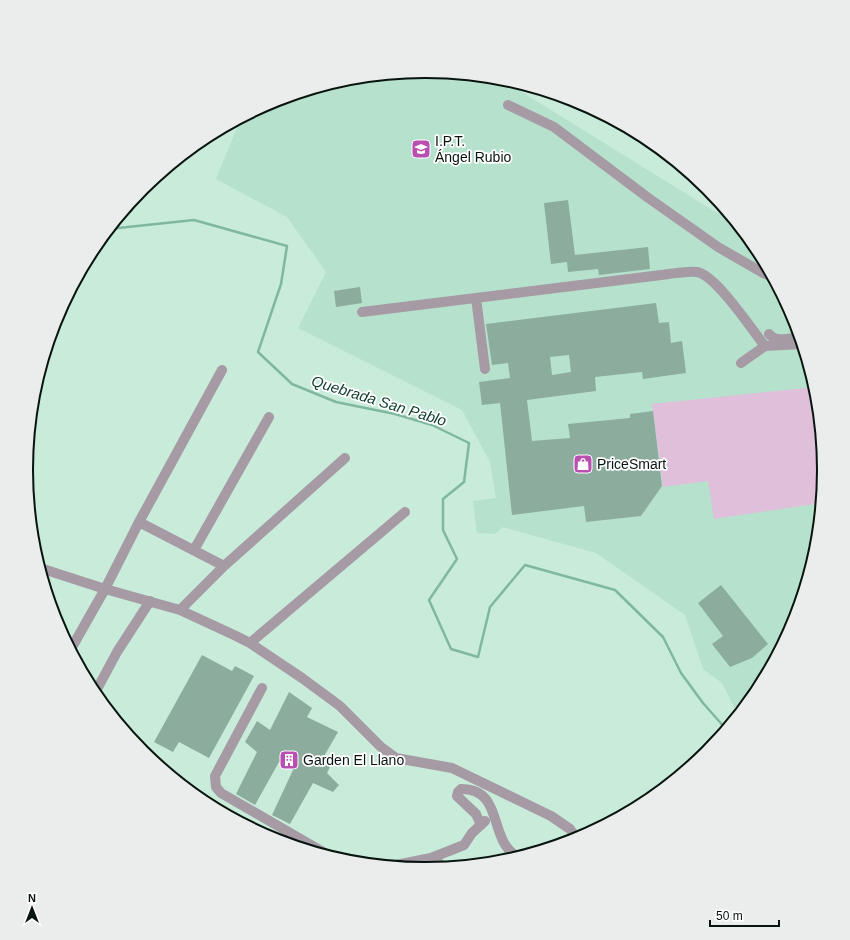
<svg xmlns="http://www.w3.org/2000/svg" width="850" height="940" viewBox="0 0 850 940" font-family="Arial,sans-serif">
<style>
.built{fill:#b6e1cc}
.green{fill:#dfbfda}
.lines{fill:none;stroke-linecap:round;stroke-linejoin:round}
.stream{stroke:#80b89f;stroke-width:2.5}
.building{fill:#8cad9d;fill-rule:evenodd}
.minor{stroke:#a69ba4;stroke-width:10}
.labels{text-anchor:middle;stroke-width:3.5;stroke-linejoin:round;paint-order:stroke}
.poi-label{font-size:14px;fill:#08140f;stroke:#fff;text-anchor:start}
.water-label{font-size:15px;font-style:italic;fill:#0d3c2b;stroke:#fff}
.rim{fill:none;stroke:#08140f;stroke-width:2}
</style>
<rect width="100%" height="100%" fill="#c8ebda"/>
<path class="built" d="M 425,71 L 503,79 L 516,83 L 517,89 L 714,211 L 734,221 L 757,249 L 794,318 L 816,392 L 824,470 L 816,548 L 794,623 L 757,692 L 738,715 L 722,683 L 703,669 L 685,615 L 596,553 L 503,527 L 495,534 L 477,533 L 473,501 L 496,498 L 490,462 L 462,410 L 298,328 L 326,272 L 287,217 L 216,179 L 241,118 L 273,101 L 347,79 Z"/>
<path class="green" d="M 815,387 L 816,392 L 824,470 L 821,503 L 714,519 L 708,481 L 663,487 L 652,404 Z"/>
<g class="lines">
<path class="stream" d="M 109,229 L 194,220 L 287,246 L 281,284 L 258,352 L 292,384 L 336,402 L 395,414 L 432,425 L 469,443 L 464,482 L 443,499 L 443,530 L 457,559 L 429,600 L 451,649 L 478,657 L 490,607 L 525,565 L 615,590 L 663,637 L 681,673 L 703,703 L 726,729"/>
</g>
<path class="building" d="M 568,200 L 575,255 L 648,247 L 650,269 L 599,275 L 598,269 L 568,272 L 567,262 L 551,264 L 544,203 Z
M 360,287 L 362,303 L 336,307 L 334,291 Z
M 656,303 L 659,323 L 669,322 L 671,343 L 682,341 L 686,373 L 643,379 L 642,372 L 595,377 L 596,391 L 527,400 L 532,441 L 570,438 L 568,424 L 630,418 L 630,414 L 653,411 L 662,486 L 641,516 L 586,522 L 584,506 L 512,515 L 500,403 L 482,405 L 479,382 L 510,378 L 508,363 L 492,365 L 486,324 ZM 569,355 L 571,372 L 552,375 L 550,357 Z
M 721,585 L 768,644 L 752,658 L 730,667 L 712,644 L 723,636 L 698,603 Z
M 202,655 L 232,671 L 235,666 L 254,676 L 209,758 L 179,742 L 173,752 L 154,742 Z
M 289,692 L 312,708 L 307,717 L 338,732 L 323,758 L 330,767 L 327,773 L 339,785 L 333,792 L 313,783 L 290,824 L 272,815 L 293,770 L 279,762 L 255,805 L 236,794 L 257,752 L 245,742 L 257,721 L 270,730 Z"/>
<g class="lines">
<path class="minor" d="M 508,105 L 554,127 L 647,197 L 718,247 L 763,273 L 771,276
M 476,298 L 485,369
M 362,312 L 669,274 C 677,273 688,271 697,272 C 716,275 752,330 765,346 L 802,344
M 769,334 C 776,343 790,338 800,337
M 741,363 L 765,346
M 139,522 L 224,566
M 194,550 L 269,417
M 40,568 L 105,589 L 180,610 L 234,635 L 250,643 L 302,678 L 340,706 L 381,747 L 396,758 L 452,768 L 551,816 L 570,829 L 577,839
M 180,610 L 224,566 L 345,458
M 250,643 L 405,512
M 71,649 L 105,589 L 139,522 L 222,370
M 262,688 L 215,776 L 216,787 L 221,793 L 330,856
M 95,693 L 117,652 L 150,601
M 481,825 L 476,814 L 457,796 L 458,792 L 461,789 C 505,789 487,840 518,857
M 431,858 L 440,864 L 442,867
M 391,866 L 431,858 L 464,845 L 472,833 L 485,821"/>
</g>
<defs>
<symbol id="school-square" viewBox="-11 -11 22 22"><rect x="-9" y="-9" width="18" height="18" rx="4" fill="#b94fb1" stroke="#fff"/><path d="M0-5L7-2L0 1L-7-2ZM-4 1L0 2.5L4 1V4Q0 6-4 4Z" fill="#fff"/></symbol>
<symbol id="shop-square" viewBox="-11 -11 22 22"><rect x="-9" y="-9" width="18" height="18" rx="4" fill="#b94fb1" stroke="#fff"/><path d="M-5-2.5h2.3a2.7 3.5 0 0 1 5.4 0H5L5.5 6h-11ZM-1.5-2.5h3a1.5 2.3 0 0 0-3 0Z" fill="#fff"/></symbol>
<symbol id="building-square" viewBox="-11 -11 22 22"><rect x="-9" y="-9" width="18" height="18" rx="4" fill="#b94fb1" stroke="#fff"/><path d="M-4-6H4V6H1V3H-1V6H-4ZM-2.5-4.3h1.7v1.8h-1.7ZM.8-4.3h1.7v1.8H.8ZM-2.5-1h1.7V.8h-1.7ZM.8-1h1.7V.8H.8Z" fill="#fff"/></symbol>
</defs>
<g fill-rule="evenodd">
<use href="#school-square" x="410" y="138" width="22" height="22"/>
<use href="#shop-square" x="572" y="453" width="22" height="22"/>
<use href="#building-square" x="278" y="749" width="22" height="22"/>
</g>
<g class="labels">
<g class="poi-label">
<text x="435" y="146">I.P.T.<tspan x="435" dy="16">Ángel Rubio</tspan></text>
<text x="597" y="469">PriceSmart</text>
<text x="303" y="765">Garden El Llano</text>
</g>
<g class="water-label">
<text transform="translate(379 401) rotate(17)" y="5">Quebrada San Pablo</text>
</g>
</g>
<path d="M0 0H850V940H0ZM33 470a392 392 0 1 1 784 0a392 392 0 1 1-784 0Z" fill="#ebecec" fill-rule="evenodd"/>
<path class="rim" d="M33 470a392 392 0 1 1 784 0a392 392 0 1 1-784 0Z"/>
<g transform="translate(32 908)" stroke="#ffffff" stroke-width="3" paint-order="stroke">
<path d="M0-3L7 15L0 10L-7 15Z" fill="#08140f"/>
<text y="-6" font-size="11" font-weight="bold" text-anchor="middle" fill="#08140f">N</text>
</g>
<path d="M710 920v6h69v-6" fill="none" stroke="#08140f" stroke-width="2"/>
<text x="716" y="920" font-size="12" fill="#08140f" stroke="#ffffff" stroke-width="3" paint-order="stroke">50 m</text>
</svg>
